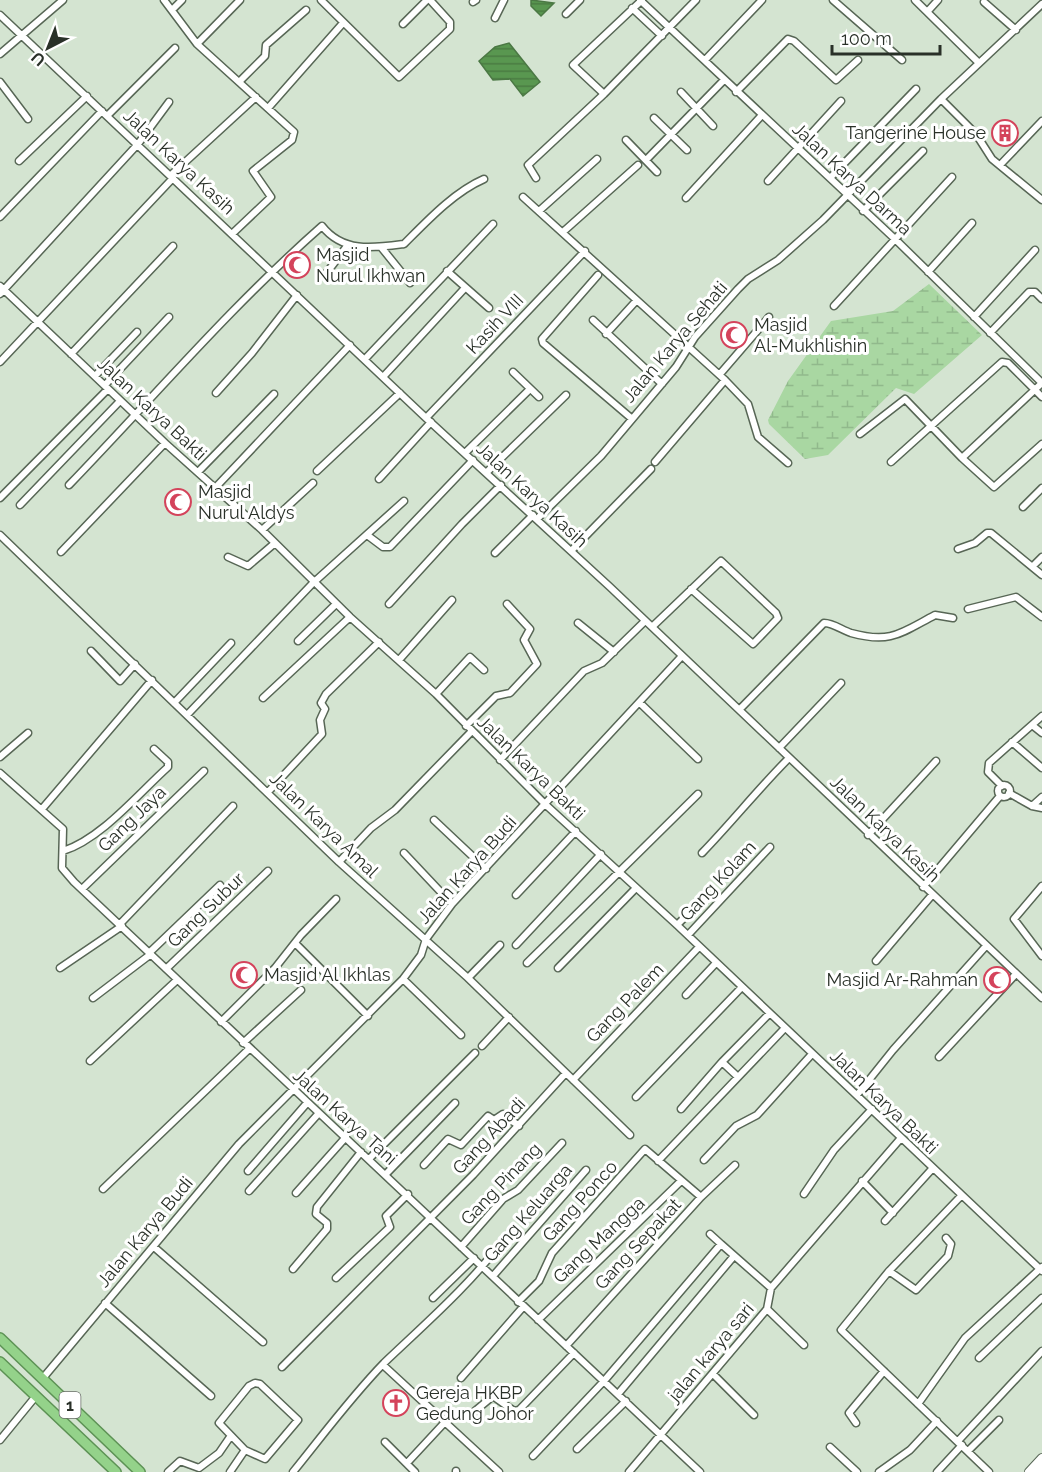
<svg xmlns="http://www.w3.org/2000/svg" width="1042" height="1472" viewBox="0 0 1042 1472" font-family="Raleway,sans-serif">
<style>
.wetland{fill:url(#wetland-marsh)}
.water{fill:url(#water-rules);stroke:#4b7844;stroke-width:1.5}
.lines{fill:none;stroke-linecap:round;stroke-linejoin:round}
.minor-casing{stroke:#576655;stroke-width:9}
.tertiary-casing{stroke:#576655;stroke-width:10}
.trunk-casing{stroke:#5d9255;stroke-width:12}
.minor{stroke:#fff;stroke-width:6}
.tertiary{stroke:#fff;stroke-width:8}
.trunk{stroke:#94d28a;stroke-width:9}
.labels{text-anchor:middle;stroke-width:6;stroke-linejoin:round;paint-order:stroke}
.shield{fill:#fff;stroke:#696e68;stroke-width:1.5}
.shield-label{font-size:16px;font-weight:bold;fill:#293028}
.poi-label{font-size:18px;fill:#293028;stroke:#fff;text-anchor:start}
.street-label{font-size:18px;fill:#293028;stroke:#fff}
</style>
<defs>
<pattern id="wetland-marsh" width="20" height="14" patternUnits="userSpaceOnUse" patternTransform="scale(1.5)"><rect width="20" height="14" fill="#a9d7a2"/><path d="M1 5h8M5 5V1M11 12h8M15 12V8" fill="none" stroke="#91b98c"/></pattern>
<pattern id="water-rules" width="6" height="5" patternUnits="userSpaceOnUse" patternTransform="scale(1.5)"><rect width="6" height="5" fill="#599750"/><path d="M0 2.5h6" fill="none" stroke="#4a7c42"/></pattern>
</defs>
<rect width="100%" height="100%" fill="#d4e4d1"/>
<path class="wetland" d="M 929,284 L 982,335 L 914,394 L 896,388 L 828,455 L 805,459 L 769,424 L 768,420 L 788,381 L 831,321 L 893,311 Z"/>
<path class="water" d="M 531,0 L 554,3 L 541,16 L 531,6 Z
M 509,43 L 540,82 L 523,96 L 510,79 L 493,80 L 479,61 L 495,47 Z"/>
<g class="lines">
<defs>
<path id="minor" d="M 164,0 L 197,44 L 294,132 L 292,140 L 253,171 L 271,197 L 233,233
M 321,0 L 399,77 L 450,29 L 450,22 L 430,0
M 640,0 L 896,240 L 1042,383
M 833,0 L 902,60
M 915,0 L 979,63
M 473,2 L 476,0
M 984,2 L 1016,30
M 632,8 L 662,36
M 172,10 L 182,0
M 928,11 L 938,0
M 566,14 L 580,0
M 0,15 L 426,418 L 610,587 L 1042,998
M 495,18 L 504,0
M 403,24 L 427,0
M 197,44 L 240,0
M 0,54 L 63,0
M 705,60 L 762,0
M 0,82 L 28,119
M 239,82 L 265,56 L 266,45 L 306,10
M 681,92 L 713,126
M 736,92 L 788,39 L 794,41 L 836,80 L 858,60
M 604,94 L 573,65 L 642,0
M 941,99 L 976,134 L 992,159 L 1042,200
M 269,107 L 343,23
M 107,116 L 175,48
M 654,118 L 687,150
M 626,140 L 657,172
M 646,160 L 724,80
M 19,161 L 87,96
M 1001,164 L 1042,121
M 171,175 L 256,97
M 536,178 L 528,165 L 604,94 L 696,0
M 830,178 L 916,89
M 768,181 L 841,101
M 523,197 L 725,380 L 748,404 L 758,437 L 788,463
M 686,198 L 762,115
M 539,211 L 597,159
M 863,211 L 923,151
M 0,217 L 102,111
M 564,231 L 638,165
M 381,247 L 410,283
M 447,271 L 489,308
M 928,272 L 972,223
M 325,275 L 347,246
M 598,275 L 542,339 L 543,343 L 631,418
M 0,286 L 165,443 L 262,530 L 350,617 L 436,694 L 546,805 L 677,925 L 1042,1271
M 0,294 L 138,144 L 169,102
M 834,306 L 952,177
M 974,317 L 1035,250
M 593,320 L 662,384
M 990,333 L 1029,292 L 1035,292 L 1042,299
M 606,334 L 636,301
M 71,354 L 173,246
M 365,359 L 493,224
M 0,362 L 173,178
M 513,372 L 539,397
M 720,374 L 769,317
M 95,376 L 137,332
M 383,377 L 464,289
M 105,385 L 169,317
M 216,393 L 252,353 L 297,295
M 426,418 L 585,251
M 860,434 L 905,399 L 962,458 L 994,487 L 1042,444
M 465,453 L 530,389
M 962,458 L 1042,383
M 655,462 L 725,380
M 891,462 L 1002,362 L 1008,363 L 1042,397
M 317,471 L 400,393
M 198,472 L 274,394
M 487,472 L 566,395
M 379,479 L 431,422
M 69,485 C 153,398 231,306 322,226 C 343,253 374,248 404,244 C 427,221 454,192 484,179
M 215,488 L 350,345
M 0,498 L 108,389
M 20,505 L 120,401
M 1023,507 L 1042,488
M 537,519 L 601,456 L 676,367 L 695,337 L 738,289 L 748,279 L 778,260 L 823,220 L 941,99 L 1042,4
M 262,530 L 313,483
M 0,535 L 339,862 L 468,978 L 630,1135
M 367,535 L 383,547 L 390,547 L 473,460
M 958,549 L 975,543 L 987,533 L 991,533 L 1042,575
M 571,551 L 651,469
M 61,552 L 165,443
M 495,553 L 533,515
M 228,557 L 248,566 L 275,543
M 1033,566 L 1042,557
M 389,604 L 462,524 L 501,485
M 968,609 L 1016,597 L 1042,617
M 578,623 L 614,652
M 652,627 L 721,561 L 776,613 L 778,618 L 753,644 L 691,589
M 298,641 L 336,604
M 91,651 L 120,681 L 135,664
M 399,660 L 452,600
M 436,694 L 470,657 L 484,670
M 263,698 L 350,617
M 174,703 L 231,643
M 640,703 L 698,759
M 740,709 L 824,623 C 833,623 842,630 851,633 C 891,644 901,633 935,615 L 953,618
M 187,715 L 313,583 L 404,501
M 1032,725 L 1042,733
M 466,726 L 496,696 L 510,693 L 537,664 L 524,640 L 530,629 L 507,604
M 1012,742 L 1042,768
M 779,748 L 841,683
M 0,757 L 28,733
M 500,760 L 584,671 L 602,663 L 645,621
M 0,773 L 63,829 L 62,868 L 74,882 L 700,1472
M998 791a6 6 0 1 1 12 0a6 6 0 1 1-12 0Z
M 1002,786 L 988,772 L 989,763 L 1042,716
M 268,792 L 322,734 L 320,720 L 325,709 L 321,703 L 326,694 L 379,642
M 1009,793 L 1032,806 L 1042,808
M 1032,806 L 1042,797
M 42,809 L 152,680
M 434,820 L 486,869
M 868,835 L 936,761
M 63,851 C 101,839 138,794 168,767 L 168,762 L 154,749
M 404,853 L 452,904
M 702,853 C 733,821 758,789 789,758
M 339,862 L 371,828 L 395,810 L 471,732
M 1042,886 L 1014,919 L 1042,956
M 923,887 L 1000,796
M 82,889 L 204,771
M 516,895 L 576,831
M 120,924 L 233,806
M 677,925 L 702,900
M 688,935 L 770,847
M 295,943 L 368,1016
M 516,945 L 601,854
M 149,953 L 220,885
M 876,961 L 932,895
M 527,963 L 698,794
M 60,968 L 122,926
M 558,968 L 636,888
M 166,969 L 268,871
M 468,978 L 500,945
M 403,979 L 461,1035
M 686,995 L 715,964
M 93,998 L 151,954
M 221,1022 L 275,968 L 301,935 L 336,899
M 243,1043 L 301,990
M 482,1046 L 509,1017
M 939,1057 L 1015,975
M 90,1061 L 177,980
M 738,1077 L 722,1062 L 769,1014
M 573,1080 L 699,947
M 857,1095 L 893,1050 L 986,946
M 636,1097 L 741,988
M 681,1109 L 722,1062
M 369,1159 L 475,1053
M 704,1160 L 736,1126 L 757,1115 L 812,1054
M 658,1161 L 784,1029
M 424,1165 L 448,1139 L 461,1145 L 488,1116 L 494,1120 L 503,1114 L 519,1126
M 248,1171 L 307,1103
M 385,1175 L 455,1103
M 862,1181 L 893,1213
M 103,1189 L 249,1049
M 249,1191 L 319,1113
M 296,1193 L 346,1137
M 804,1194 L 834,1150 L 872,1109
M 885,1221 L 932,1169
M 710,1234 L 721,1244
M 946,1238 L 951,1244 L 948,1256 L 916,1290 L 889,1271 L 841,1330 L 989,1472
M 154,1247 L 263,1342
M 461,1247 L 503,1199 L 518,1190 L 562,1143
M 293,1269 L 327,1229 L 327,1223 L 316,1214 L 317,1207 L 361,1152
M 889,1271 L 961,1196
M 493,1276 L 586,1170
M 336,1278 L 390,1227 L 386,1216 L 408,1194
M 433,1298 L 474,1258
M 518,1302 L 539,1281 L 552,1253 L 645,1149 L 701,1197
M 105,1303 L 211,1396
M 767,1309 L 804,1345
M 538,1320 L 681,1181
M 566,1346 L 701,1197 L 735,1165
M 979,1358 L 1042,1298
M 383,1365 L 499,1472
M 282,1367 L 473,1175 L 565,1074
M 713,1374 L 754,1415
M 43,1378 L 239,1144 L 403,979 L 421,955 L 426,939 L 452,904 L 682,656
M 461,1378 L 523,1307
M 255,1383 L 260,1384 L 298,1420 L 265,1459 L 245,1450 L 219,1423 L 249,1386 Z
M 618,1394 L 734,1256
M 918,1404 L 965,1338 L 1042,1267
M 475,1411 L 493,1396 L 514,1411 L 519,1410 L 574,1353
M 856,1423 L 849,1413 L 884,1371
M 0,1440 L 36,1396
M 958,1441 L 1042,1351
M 385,1442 L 415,1472
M 830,1447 L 857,1472
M 577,1449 L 626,1401
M 968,1451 L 999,1420
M 533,1456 L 604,1381 L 721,1244 L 771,1288
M 407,1463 L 446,1421
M 168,1472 L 180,1461 L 199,1468 L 219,1453 L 230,1437
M 230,1472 L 245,1450
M 293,1472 C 323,1435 351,1397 384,1363 C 426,1323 470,1285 505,1238
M 456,1472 L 456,1471
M 629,1472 L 767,1309 L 771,1288 L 901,1138
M 879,1472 L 910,1450 L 937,1421
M 937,1472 L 962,1445"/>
<path id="tertiary" d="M 1029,1472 L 1042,1458
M 1037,1472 L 1042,1466"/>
<path id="trunk" d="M 0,1338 L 140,1472
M 0,1362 L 116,1472"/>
</defs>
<use href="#minor" class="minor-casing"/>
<use href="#tertiary" class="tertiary-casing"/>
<use href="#trunk" class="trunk-casing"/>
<use href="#minor" class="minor"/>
<use href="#tertiary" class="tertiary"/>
<use href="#trunk" class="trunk"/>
</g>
<defs>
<symbol id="building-ring" viewBox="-11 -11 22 22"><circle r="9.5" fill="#fff" stroke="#d4435b" stroke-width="1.5"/><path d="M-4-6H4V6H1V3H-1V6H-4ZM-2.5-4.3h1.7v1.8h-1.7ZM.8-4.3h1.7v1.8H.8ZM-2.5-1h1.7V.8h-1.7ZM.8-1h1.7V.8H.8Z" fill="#d4435b"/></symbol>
<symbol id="mosque-ring" viewBox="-11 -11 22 22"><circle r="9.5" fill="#fff" stroke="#d4435b" stroke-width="1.5"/><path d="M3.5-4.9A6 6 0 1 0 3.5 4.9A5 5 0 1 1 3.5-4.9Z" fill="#d4435b"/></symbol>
<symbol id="church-ring" viewBox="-11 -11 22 22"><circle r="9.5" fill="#fff" stroke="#d4435b" stroke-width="1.5"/><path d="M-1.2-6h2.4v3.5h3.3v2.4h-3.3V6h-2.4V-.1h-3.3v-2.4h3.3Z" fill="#d4435b"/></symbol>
</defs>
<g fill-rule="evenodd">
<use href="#building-ring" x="990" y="118" width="30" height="30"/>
<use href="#mosque-ring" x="282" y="250" width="30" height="30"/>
<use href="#mosque-ring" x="719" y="320" width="30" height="30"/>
<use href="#mosque-ring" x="163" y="487" width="30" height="30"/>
<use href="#mosque-ring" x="229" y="960" width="30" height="30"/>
<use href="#mosque-ring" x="982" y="965" width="30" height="30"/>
<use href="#church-ring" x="381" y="1388" width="30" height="30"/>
</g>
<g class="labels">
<rect class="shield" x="59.5" y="1392" width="21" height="26" rx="4.5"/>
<g class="shield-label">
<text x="70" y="1411">1</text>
</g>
<g class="poi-label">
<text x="986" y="139" text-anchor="end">Tangerine House</text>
<text x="316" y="261">Masjid<tspan x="316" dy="21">Nurul Ikhwan</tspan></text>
<text x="754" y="331">Masjid<tspan x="754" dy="21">Al-Mukhlishin</tspan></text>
<text x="198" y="498">Masjid<tspan x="198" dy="21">Nurul Aldys</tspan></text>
<text x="264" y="981">Masjid Al Ikhlas</text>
<text x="978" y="986" text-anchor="end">Masjid Ar-Rahman</text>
<text x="416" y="1399">Gereja HKBP<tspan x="416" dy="21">Gedung Johor</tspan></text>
</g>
<g class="street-label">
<text transform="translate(179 162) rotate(43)" y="6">Jalan Karya Kasih</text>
<text transform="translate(852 179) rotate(43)" y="6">Jalan Karya Darma</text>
<text transform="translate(495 324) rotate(-47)" y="6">Kasih VIII</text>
<text transform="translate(675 342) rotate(-50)" y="6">Jalan Karya Sehati</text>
<text transform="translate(152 409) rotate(43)" y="6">Jalan Karya Bakti</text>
<text transform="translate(532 495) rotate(43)" y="6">Jalan Karya Kasih</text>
<text transform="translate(531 768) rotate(44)" y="6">Jalan Karya Bakti</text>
<text transform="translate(132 819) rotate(-44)" y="6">Gang Jaya</text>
<text transform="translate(324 825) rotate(44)" y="6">Jalan Karya Amal</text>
<text transform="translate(885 829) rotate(44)" y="6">Jalan Karya Kasih</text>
<text transform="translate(467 870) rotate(-48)" y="6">Jalan Karya Budi</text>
<text transform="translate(718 881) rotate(-47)" y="6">Gang Kolam</text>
<text transform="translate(206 910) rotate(-44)" y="6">Gang Subur</text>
<text transform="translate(625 1003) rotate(-46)" y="6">Gang Palem</text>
<text transform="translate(884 1102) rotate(44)" y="6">Jalan Karya Bakti</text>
<text transform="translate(345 1117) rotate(42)" y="6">Jalan Karya Tani</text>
<text transform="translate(489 1136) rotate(-47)" y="6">Gang Abadi</text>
<text transform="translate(501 1184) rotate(-46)" y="6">Gang Pinang</text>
<text transform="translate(580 1201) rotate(-48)" y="6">Gang Ponco</text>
<text transform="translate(528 1213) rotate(-49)" y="6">Gang Keluarga</text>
<text transform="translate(145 1232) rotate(-50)" y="6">Jalan Karya Budi</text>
<text transform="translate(599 1240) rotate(-43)" y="6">Gang Mangga</text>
<text transform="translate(638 1244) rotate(-47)" y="6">Gang Sepakat</text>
<text transform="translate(711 1352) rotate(-50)" y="6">jalan karya sari</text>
</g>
</g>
<g transform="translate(48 48) rotate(222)" stroke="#ffffff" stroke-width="4.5" paint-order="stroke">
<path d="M0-4.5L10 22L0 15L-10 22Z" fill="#293028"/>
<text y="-9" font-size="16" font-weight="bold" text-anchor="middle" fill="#293028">U</text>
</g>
<path d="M832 45v9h108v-9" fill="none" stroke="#293028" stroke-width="3"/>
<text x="841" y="45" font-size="18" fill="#293028" stroke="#ffffff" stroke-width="4.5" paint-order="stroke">100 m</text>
</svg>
